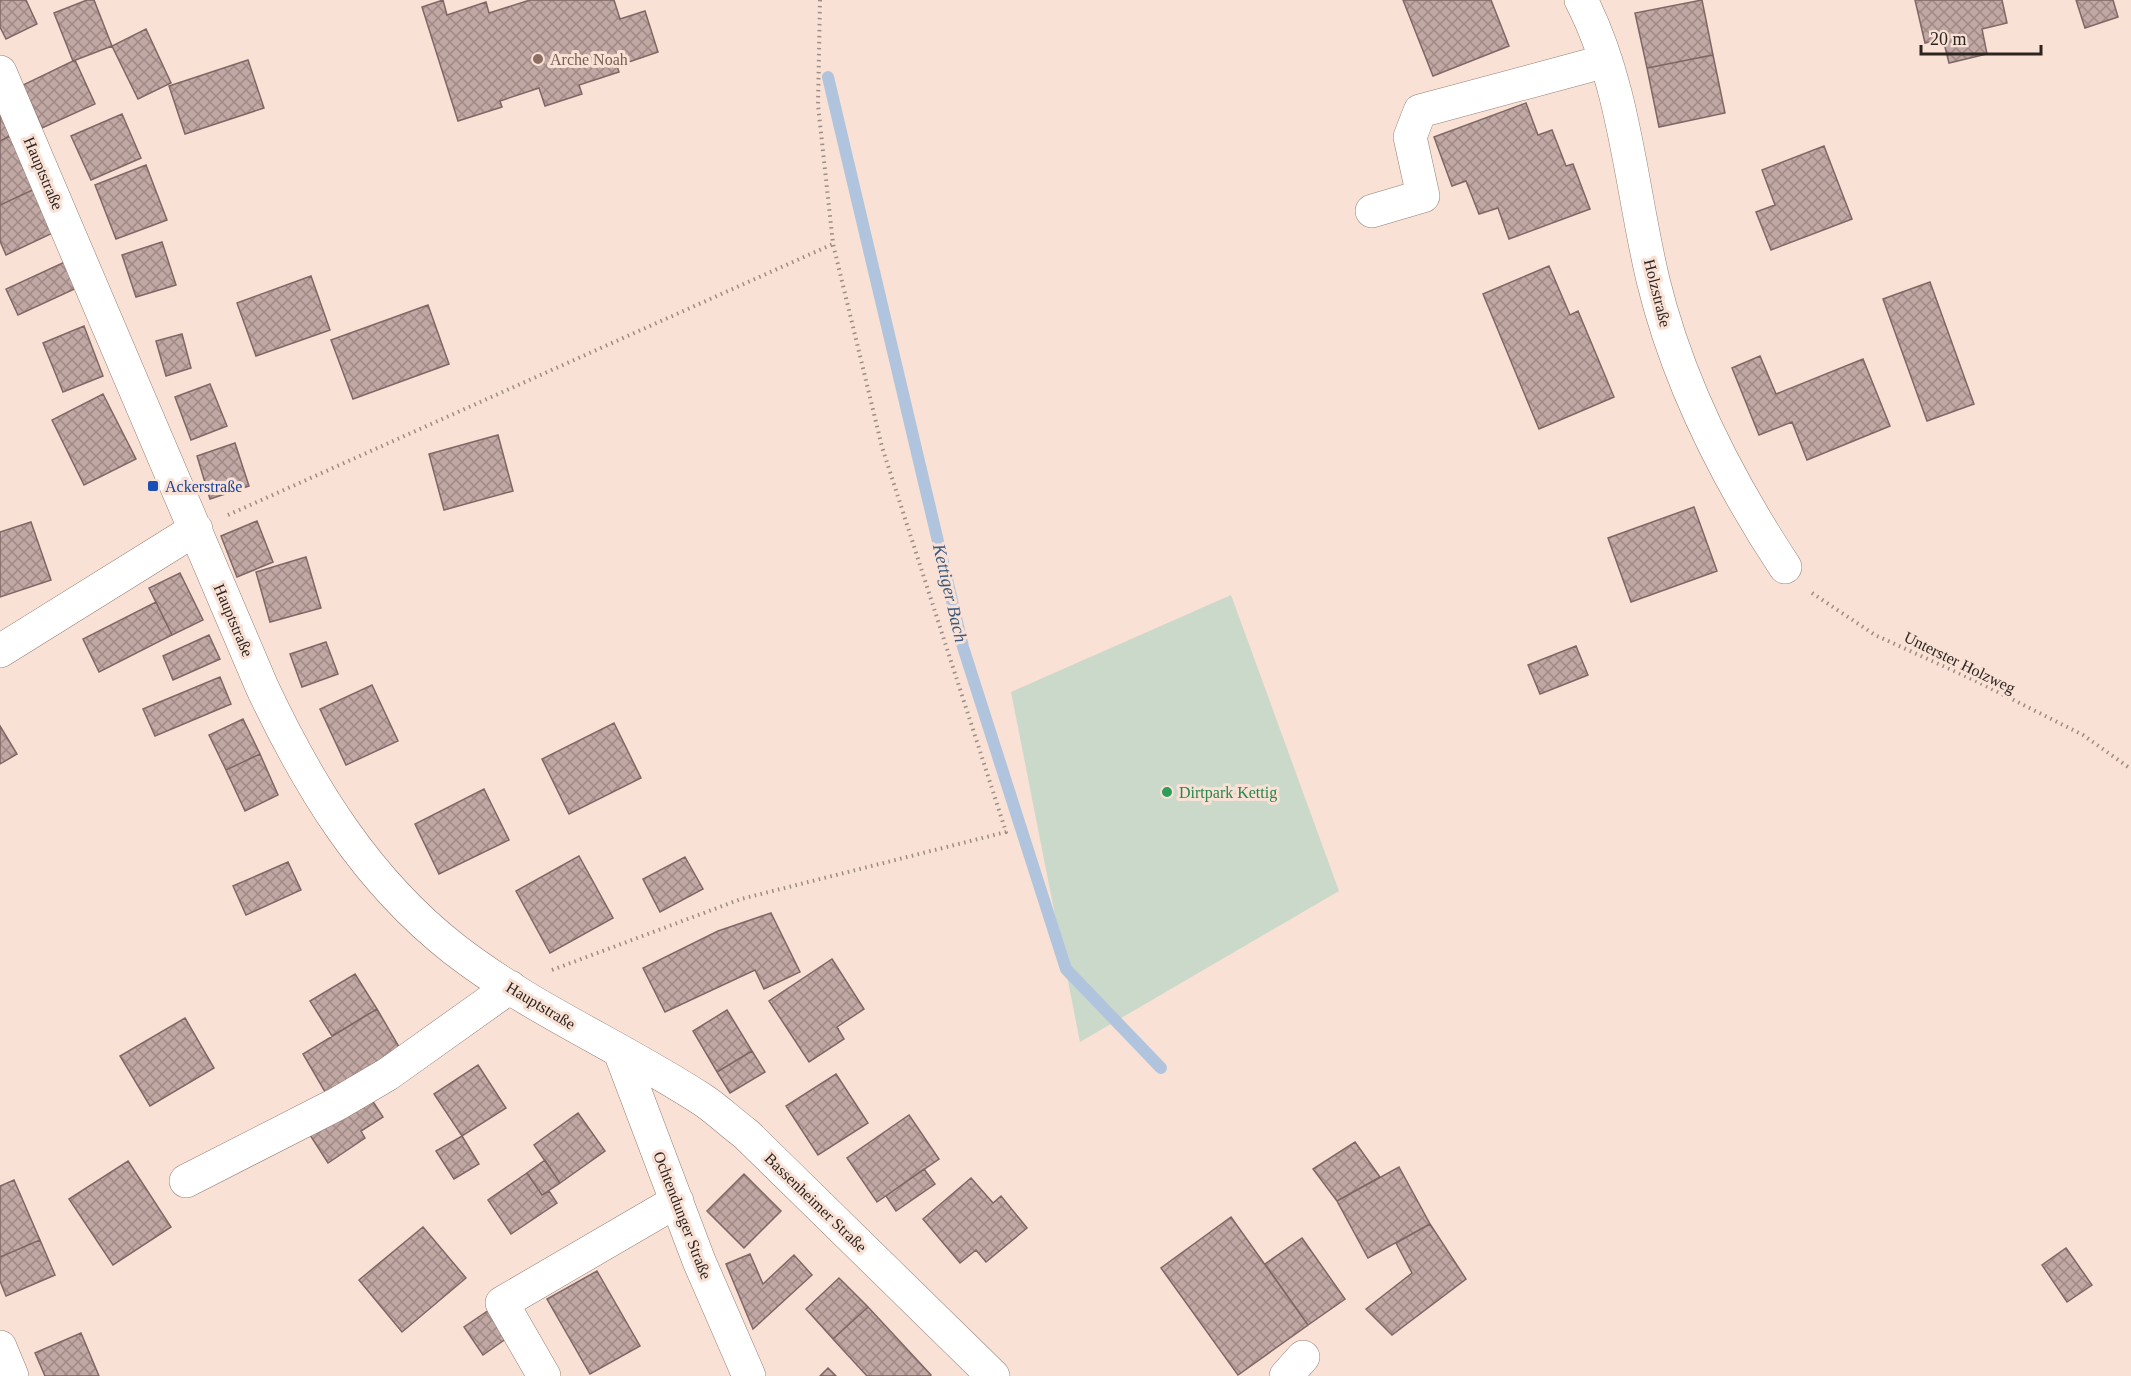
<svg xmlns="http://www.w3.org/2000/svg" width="2131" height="1376" viewBox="0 0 2131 1376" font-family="Georgia,serif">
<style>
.pitch{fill:#cbd9cb}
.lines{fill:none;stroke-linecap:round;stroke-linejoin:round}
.stream{stroke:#b0c5dd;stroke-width:12}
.building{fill:url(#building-cross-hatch);stroke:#806765;stroke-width:1.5}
.minor-casing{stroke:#957f74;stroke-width:34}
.path{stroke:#9d8d84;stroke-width:4;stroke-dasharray:1.5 4.5;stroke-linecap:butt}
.minor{stroke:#fff;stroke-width:33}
.education-dot{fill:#8d6e63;stroke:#f9e1d5;stroke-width:2}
.transit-dot{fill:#1a4fb4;stroke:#f9e1d5;stroke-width:2}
.leisure-dot{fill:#2e9e5b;stroke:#f9e1d5;stroke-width:2}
.labels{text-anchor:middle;stroke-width:6;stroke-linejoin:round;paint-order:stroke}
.education-label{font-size:16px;fill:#785e54;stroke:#f9e1d5;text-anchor:start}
.street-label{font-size:16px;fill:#2d2520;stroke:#f9e1d5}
.transit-label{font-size:16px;fill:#164399;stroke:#f9e1d5;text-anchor:start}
.leisure-label{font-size:16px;fill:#27864d;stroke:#f9e1d5;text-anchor:start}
.water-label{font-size:18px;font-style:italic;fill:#39597e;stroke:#f9e1d5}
</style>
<defs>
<pattern id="building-cross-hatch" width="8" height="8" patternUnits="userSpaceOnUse" patternTransform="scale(1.5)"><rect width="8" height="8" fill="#c2a8a4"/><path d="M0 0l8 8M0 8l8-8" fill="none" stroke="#9e8985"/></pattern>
</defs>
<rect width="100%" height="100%" fill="#f9e1d5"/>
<path class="pitch" d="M 1231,595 L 1339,891 L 1080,1042 L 1011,692 Z"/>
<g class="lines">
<path class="stream" d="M 828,77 L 963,647 L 1066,969 L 1161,1068"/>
</g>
<path class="building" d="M 0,0 L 26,0 L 37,24 L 6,39 L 0,27 Z
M 87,0 L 94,0 L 112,46 L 73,61 L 54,13 Z
M 443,0 L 447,15 L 486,2 L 489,13 L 530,0 L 614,0 L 620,19 L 645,11 L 658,52 L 617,66 L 619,72 L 579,85 L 582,94 L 545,106 L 539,88 L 500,101 L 502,107 L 458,121 L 422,7 Z
M 1403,0 L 1491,0 L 1509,46 L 1433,76 Z
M 1702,0 L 1713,55 L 1647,68 L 1635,13 Z
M 1915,0 L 2002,0 L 2007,23 L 1982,29 L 1987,54 L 1949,63 L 1943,39 L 1925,43 Z
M 2076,0 L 2113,0 L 2118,17 L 2085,28 Z
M 146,29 L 171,83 L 138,99 L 112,46 Z
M 1713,55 L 1725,113 L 1659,127 L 1647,68 Z
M 75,60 L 95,104 L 42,128 L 23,85 Z
M 248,60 L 264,108 L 185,134 L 169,86 Z
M 1526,103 L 1538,135 L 1552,130 L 1566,166 L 1573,164 L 1590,209 L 1509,239 L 1498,208 L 1479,214 L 1466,181 L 1452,186 L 1434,137 Z
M 0,108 L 12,135 L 0,141 Z
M 122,114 L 141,158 L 91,180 L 71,136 Z
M 12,135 L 37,188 L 0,205 L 0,141 Z
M 1824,146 L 1852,219 L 1771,250 L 1756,212 L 1775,205 L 1762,170 Z
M 146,165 L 167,220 L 116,239 L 95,185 Z
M 37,188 L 57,231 L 6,255 L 0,241 L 0,205 Z
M 162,242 L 176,285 L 136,297 L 122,255 Z
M 67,261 L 79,287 L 18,315 L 6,289 Z
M 1549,266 L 1570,315 L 1578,311 L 1614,397 L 1539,429 L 1483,294 Z
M 311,276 L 330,330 L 256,356 L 237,303 Z
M 1930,282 L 1974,404 L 1927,421 L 1883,299 Z
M 428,305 L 449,364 L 353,399 L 331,340 Z
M 84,326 L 103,376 L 63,392 L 43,343 Z
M 182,334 L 191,368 L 166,376 L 156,341 Z
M 1760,356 L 1776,394 L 1863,359 L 1890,426 L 1807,460 L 1792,422 L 1759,435 L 1732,368 Z
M 210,384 L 227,426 L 191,440 L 175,397 Z
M 103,394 L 136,459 L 84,485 L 52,420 Z
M 498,435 L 513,491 L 444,510 L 429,454 Z
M 235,443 L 249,486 L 210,499 L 197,456 Z
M 1694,507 L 1717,571 L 1631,602 L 1608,538 Z
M 257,521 L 273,562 L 237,577 L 221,536 Z
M 31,522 L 51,580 L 0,597 L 0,532 Z
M 306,557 L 321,608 L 270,622 L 256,572 Z
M 180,573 L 203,620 L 172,635 L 149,588 Z
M 156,602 L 172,635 L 99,672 L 83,639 Z
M 209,635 L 220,659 L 173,680 L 163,656 Z
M 326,642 L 338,674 L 302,687 L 290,654 Z
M 1576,646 L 1588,675 L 1540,694 L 1528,665 Z
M 220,677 L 231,704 L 155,736 L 143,709 Z
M 372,685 L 398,741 L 346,765 L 320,709 Z
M 243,719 L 260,754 L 226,770 L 209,735 Z
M 614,723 L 641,778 L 569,814 L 542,759 Z
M 0,726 L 17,754 L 0,764 Z
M 260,754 L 278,795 L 245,811 L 226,770 Z
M 484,789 L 509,840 L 439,874 L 415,824 Z
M 579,856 L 613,918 L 550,953 L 516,891 Z
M 685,857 L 703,889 L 660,912 L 643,879 Z
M 288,862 L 301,890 L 246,915 L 233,886 Z
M 771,913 L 800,972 L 764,989 L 755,970 L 665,1012 L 643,968 L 718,931 Z
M 832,959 L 864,1009 L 837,1027 L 844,1039 L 809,1062 L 769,1001 Z
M 355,974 L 377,1009 L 332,1036 L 310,1001 Z
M 377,1009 L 402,1052 L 328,1097 L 303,1054 Z
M 727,1010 L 752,1051 L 717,1072 L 693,1031 Z
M 185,1018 L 214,1068 L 150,1106 L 120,1056 Z
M 752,1051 L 765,1072 L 730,1093 L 717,1072 Z
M 478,1065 L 506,1108 L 462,1136 L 434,1094 Z
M 836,1074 L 868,1123 L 818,1155 L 786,1106 Z
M 370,1097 L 383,1117 L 361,1131 L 365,1138 L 328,1163 L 310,1135 Z
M 578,1113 L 605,1151 L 560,1183 L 534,1145 Z
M 909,1115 L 939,1159 L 877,1202 L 847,1158 Z
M 462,1136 L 479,1164 L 454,1179 L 436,1151 Z
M 1355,1142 L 1380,1177 L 1337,1201 L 1313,1169 Z
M 545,1160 L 560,1183 L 542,1195 L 527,1173 Z
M 128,1161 L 171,1227 L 113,1265 L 69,1199 Z
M 1399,1167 L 1430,1224 L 1368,1258 L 1337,1201 Z
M 924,1169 L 935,1184 L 896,1211 L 886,1196 Z
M 527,1173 L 542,1195 L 549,1191 L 557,1203 L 511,1234 L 488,1200 Z
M 744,1174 L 781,1211 L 744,1248 L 707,1211 Z
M 971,1178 L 993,1203 L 1001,1196 L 1027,1228 L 986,1262 L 976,1250 L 960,1263 L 923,1219 Z
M 14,1180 L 40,1240 L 0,1257 L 0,1186 Z
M 1231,1217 L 1308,1325 L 1238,1375 L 1161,1268 Z
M 1430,1224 L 1466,1279 L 1392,1335 L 1366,1309 L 1412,1273 L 1396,1243 Z
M 423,1227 L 466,1278 L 402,1332 L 359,1280 Z
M 1302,1238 L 1345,1299 L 1308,1325 L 1265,1264 Z
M 40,1240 L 55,1275 L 6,1296 L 0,1281 L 0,1257 Z
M 2066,1248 L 2092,1285 L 2067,1302 L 2042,1265 Z
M 750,1254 L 763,1284 L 794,1255 L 812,1275 L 753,1329 L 726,1264 Z
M 597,1271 L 640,1346 L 590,1374 L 547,1299 Z
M 839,1278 L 868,1307 L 833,1339 L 806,1309 Z
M 868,1307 L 931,1375 L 930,1376 L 867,1376 L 833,1339 Z
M 489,1310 L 507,1338 L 483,1355 L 464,1327 Z
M 81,1333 L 99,1376 L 45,1376 L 35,1353 Z
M 828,1368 L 836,1376 L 820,1376 Z"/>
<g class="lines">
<defs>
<path id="minor" d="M 1581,0 C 1625,85 1631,188 1653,280 C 1678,383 1727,479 1785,567
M 0,72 L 262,687 C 309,787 366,880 454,949 C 531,1009 622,1047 703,1100 C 718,1110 731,1123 746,1134 L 993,1376
M 1372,211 L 1423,196 L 1410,137 L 1420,111 L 1606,61
M 0,651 L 196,529
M 620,1052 L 699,1261 L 749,1376
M 186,1181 L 337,1104 L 388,1074 L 510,987
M 0,1347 L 12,1376
M 544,1376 L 502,1303 L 677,1201
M 1286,1376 L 1303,1357"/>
</defs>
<use href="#minor" class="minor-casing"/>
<path class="path" d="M 228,515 L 833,244
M 1812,593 L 1875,635 L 1976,681 L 2083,735 L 2131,769
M 552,970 L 741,899 L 1006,832 L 882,447 L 833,244 L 818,105 L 820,0"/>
<use href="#minor" class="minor"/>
</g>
<circle class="education-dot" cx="538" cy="59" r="6"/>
<rect class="transit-dot" x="147" y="480" width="12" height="12" rx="3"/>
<circle class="leisure-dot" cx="1167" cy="792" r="6"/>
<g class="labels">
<g class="education-label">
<text x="550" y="65">Arche Noah</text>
</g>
<g class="street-label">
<text transform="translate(44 173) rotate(67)" y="6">Hauptstraße</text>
<text transform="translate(1658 293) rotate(76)" y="6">Holzstraße</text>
<text transform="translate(234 620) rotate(67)" y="6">Hauptstraße</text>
<text transform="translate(1960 662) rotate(26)" y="6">Unterster Holzweg</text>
<text transform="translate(541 1005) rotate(31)" y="6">Hauptstraße</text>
<text transform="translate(816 1202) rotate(44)" y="6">Bassenheimer Straße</text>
<text transform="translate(683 1215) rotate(69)" y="6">Ochtendunger Straße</text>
</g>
<g class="transit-label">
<text x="165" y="492">Ackerstraße</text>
</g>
<g class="leisure-label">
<text x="1179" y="798">Dirtpark Kettig</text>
</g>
<g class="water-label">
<text transform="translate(950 593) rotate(77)" y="6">Kettiger Bach</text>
</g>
</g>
<path d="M1921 45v9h120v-9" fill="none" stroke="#2d2520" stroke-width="3"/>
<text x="1930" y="45" font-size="18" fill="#2d2520" stroke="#f9e1d5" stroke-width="4.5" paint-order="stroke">20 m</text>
</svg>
